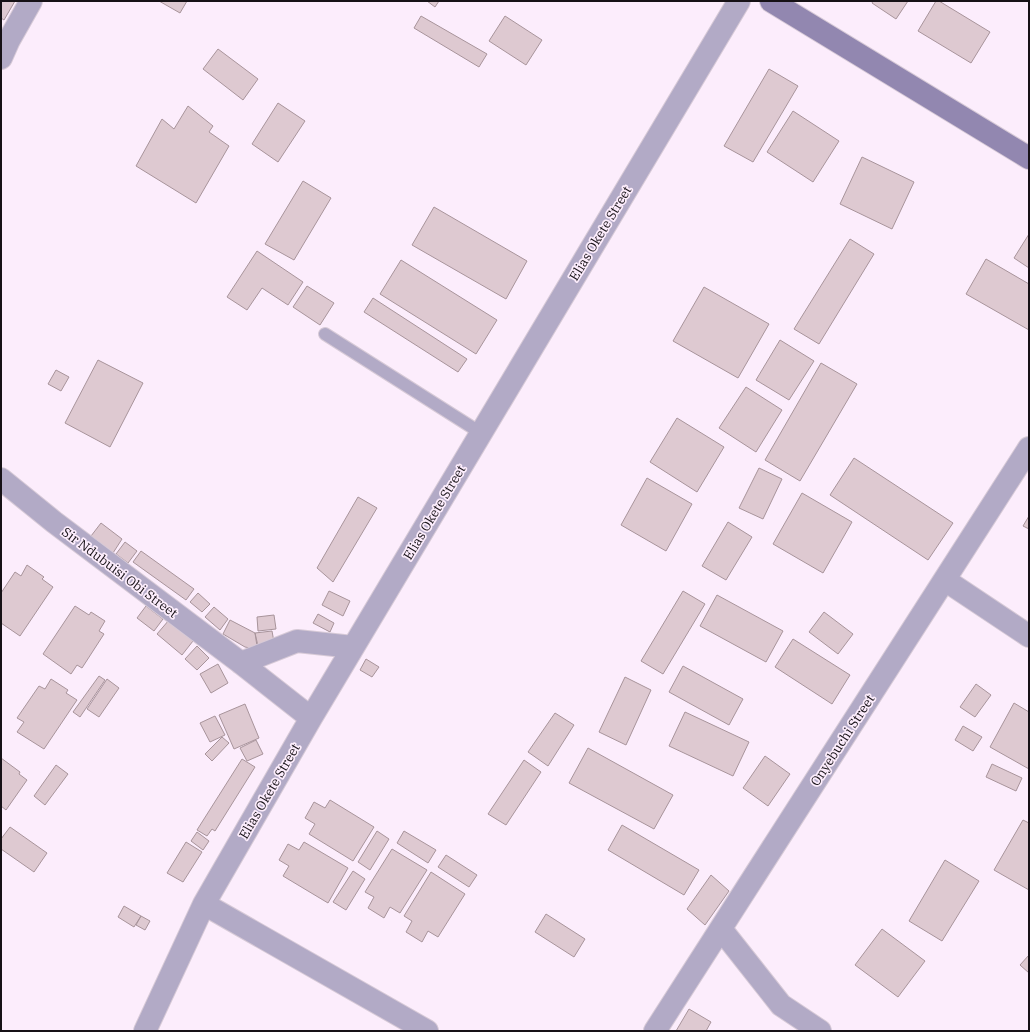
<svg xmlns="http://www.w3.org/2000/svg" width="1030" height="1032" viewBox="0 0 1030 1032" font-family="'IBM Plex Serif',serif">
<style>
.building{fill:#dec9d1;stroke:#a8949b}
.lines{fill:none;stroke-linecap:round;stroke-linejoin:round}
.lane-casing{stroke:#d7cad7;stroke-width:14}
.street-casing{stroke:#d7cad7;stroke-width:24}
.secondary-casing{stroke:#d7cad7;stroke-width:24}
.lane{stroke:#b2aac6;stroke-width:12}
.street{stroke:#b2aac6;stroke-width:22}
.secondary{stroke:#9287b0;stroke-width:22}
.labels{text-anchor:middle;stroke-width:3.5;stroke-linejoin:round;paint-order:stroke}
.street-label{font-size:13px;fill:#161116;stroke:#fcedfc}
</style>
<rect width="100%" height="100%" fill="#fcedfc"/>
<path class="building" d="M 1,1 L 15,1 L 4,20 L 1,18 Z
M 159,1 L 187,1 L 180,13 Z
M 427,1 L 439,1 L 435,7 Z
M 873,1 L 908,1 L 896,19 L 872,3 Z
M 936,1 L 939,1 L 990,32 L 971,63 L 918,31 Z
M 421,16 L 487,54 L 479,67 L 414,28 Z
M 505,16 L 542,40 L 526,65 L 489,41 Z
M 218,49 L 258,79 L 243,100 L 203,69 Z
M 769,69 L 798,86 L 753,162 L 724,146 Z
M 278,103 L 305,121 L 278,162 L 252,144 Z
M 188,106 L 213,126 L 209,132 L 229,146 L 196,203 L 136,166 L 162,119 L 174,129 Z
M 793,111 L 839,141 L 813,182 L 767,152 Z
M 862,157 L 914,182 L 892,229 L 840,204 Z
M 303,181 L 331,198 L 294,260 L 265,244 Z
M 434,207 L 527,261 L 506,299 L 412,245 Z
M 1029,234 L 1029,268 L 1014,258 Z
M 850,239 L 874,254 L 819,344 L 794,329 Z
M 257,251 L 303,282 L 288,305 L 262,288 L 247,310 L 227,297 Z
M 986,259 L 1029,284 L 1029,330 L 966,294 Z
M 401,260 L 497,320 L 476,354 L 380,294 Z
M 307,286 L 334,303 L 320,325 L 293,307 Z
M 704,287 L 769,324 L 738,378 L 673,341 Z
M 373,298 L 467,359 L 458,372 L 364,312 Z
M 780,340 L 814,361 L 789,400 L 756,380 Z
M 98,360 L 143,383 L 110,447 L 65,423 Z
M 821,363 L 857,384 L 800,481 L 765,460 Z
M 56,370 L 69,377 L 61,391 L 48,384 Z
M 746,387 L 782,410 L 756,452 L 719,428 Z
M 677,418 L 724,447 L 697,492 L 650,462 Z
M 854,458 L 953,523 L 928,560 L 830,495 Z
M 759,468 L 782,479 L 763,519 L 739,508 Z
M 647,478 L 692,504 L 666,551 L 621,525 Z
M 802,493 L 852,522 L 823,573 L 773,544 Z
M 358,497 L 377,508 L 333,582 L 317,568 Z
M 1029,516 L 1029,529 L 1023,526 Z
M 728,522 L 752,537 L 726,580 L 702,566 Z
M 101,523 L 122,539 L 113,553 L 91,536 Z
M 125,542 L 137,551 L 128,563 L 116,554 Z
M 141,551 L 194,589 L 186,600 L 133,562 Z
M 27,565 L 44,577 L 42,579 L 53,587 L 20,636 L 1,623 L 1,593 L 15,572 L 21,576 Z
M 329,591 L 350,601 L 343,616 L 322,605 Z
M 683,591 L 705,604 L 663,674 L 641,661 Z
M 198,593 L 210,604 L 202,612 L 190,602 Z
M 717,595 L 783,631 L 766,662 L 700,626 Z
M 75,606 L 89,615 L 91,612 L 105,621 L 99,631 L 104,634 L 82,668 L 77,665 L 71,674 L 43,654 Z
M 146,606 L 163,619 L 154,631 L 137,618 Z
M 214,607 L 228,619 L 220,630 L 205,617 Z
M 824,612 L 853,634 L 838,654 L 809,632 Z
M 318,614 L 334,623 L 330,632 L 313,623 Z
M 274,615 L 276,629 L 258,631 L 257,617 Z
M 169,620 L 193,641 L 182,655 L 157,634 Z
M 230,620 L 255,633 L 257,646 L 250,648 L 245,647 L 223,634 Z
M 272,631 L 274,642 L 258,646 L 255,633 Z
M 793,639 L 850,675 L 832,704 L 775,667 Z
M 197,646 L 209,658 L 197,670 L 185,659 Z
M 366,659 L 379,667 L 372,677 L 360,670 Z
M 218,664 L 228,683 L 211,693 L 200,674 Z
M 683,666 L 743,699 L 729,725 L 669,692 Z
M 99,676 L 105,680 L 80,717 L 73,712 Z
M 625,677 L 651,690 L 626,745 L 599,732 Z
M 51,679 L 68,690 L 66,693 L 77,700 L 44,749 L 17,732 L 24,722 L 17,718 L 39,686 L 45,689 Z
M 107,679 L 119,688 L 99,717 L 87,709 Z
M 976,684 L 991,695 L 975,717 L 960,707 Z
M 1014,703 L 1029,712 L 1029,769 L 990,747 Z
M 245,704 L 259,738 L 234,749 L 219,715 Z
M 685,712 L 749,742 L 733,776 L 669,746 Z
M 555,713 L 574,725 L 548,766 L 528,752 Z
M 215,716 L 225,735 L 210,742 L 200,723 Z
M 963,726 L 982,737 L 973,751 L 955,740 Z
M 222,737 L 229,743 L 212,761 L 205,754 Z
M 256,740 L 263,754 L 247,761 L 240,748 Z
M 588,748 L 673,795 L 654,829 L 569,783 Z
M 765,756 L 790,774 L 768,806 L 743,788 Z
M 1,758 L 20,772 L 19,774 L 27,780 L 6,810 L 1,806 Z
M 242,759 L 255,767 L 215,831 L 212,829 L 207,836 L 197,830 Z
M 524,760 L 541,772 L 506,825 L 488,814 Z
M 992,764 L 1022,778 L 1016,791 L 986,777 Z
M 56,765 L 68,774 L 45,805 L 34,796 Z
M 330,800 L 374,827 L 353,861 L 309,834 L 315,824 L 305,818 L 314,802 L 325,808 Z
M 1023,820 L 1029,823 L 1029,890 L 994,870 Z
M 622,825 L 699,870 L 684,895 L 608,850 Z
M 10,827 L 47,853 L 34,872 L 1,849 L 1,839 Z
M 377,831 L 389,839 L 370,870 L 358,862 Z
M 404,831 L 436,850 L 428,863 L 397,843 Z
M 197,832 L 209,841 L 203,850 L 191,841 Z
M 186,842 L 202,852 L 183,882 L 167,873 Z
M 304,842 L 348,868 L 328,903 L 283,876 L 289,866 L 279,860 L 288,844 L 299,850 Z
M 392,849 L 427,870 L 400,913 L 390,907 L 384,918 L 368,908 L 374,897 L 365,892 Z
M 446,855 L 477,875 L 469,887 L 438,867 Z
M 945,860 L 979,881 L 942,941 L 909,921 Z
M 353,871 L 365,879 L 346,910 L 333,902 Z
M 431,872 L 465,894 L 438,937 L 428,931 L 422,942 L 406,932 L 412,921 L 404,916 Z
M 711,875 L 729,891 L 705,925 L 687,909 Z
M 124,906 L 141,916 L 134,927 L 118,917 Z
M 546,914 L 585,939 L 574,957 L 535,932 Z
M 141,916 L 150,921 L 145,930 L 136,925 Z
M 882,929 L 925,961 L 898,997 L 855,965 Z
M 1029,955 L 1029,973 L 1020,965 Z
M 689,1009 L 711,1022 L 706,1031 L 676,1031 Z"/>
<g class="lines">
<defs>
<path id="lane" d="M 325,334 L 481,433"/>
<path id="street" d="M 1,58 L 9,40 L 31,1
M 1,479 L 54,522 L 241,663 L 311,718
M 945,580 L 1029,636
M 241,663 L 297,641 L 353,647
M 204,904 L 427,1031
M 721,929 L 781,1005 L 820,1031
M 145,1031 L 204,904 L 311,718 L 739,1
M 655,1031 L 1029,448"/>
<path id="secondary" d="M 771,1 L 1029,158"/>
</defs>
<use href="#lane" class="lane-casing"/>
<use href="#street" class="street-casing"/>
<use href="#secondary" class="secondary-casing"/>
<use href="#lane" class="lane"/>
<use href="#street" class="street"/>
<use href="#secondary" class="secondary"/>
</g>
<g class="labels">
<g class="street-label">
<text transform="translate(600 233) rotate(-59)" y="5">Elias Okete Street</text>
<text transform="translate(434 512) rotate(-59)" y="5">Elias Okete Street</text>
<text transform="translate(120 572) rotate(37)" y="5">Sir Ndubuisi Obi Street</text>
<text transform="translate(842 740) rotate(-57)" y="5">Onyebuchi Street</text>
<text transform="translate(269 791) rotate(-60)" y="5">Elias Okete Street</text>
</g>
</g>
<rect width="1030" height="1032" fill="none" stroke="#161116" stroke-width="4"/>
</svg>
